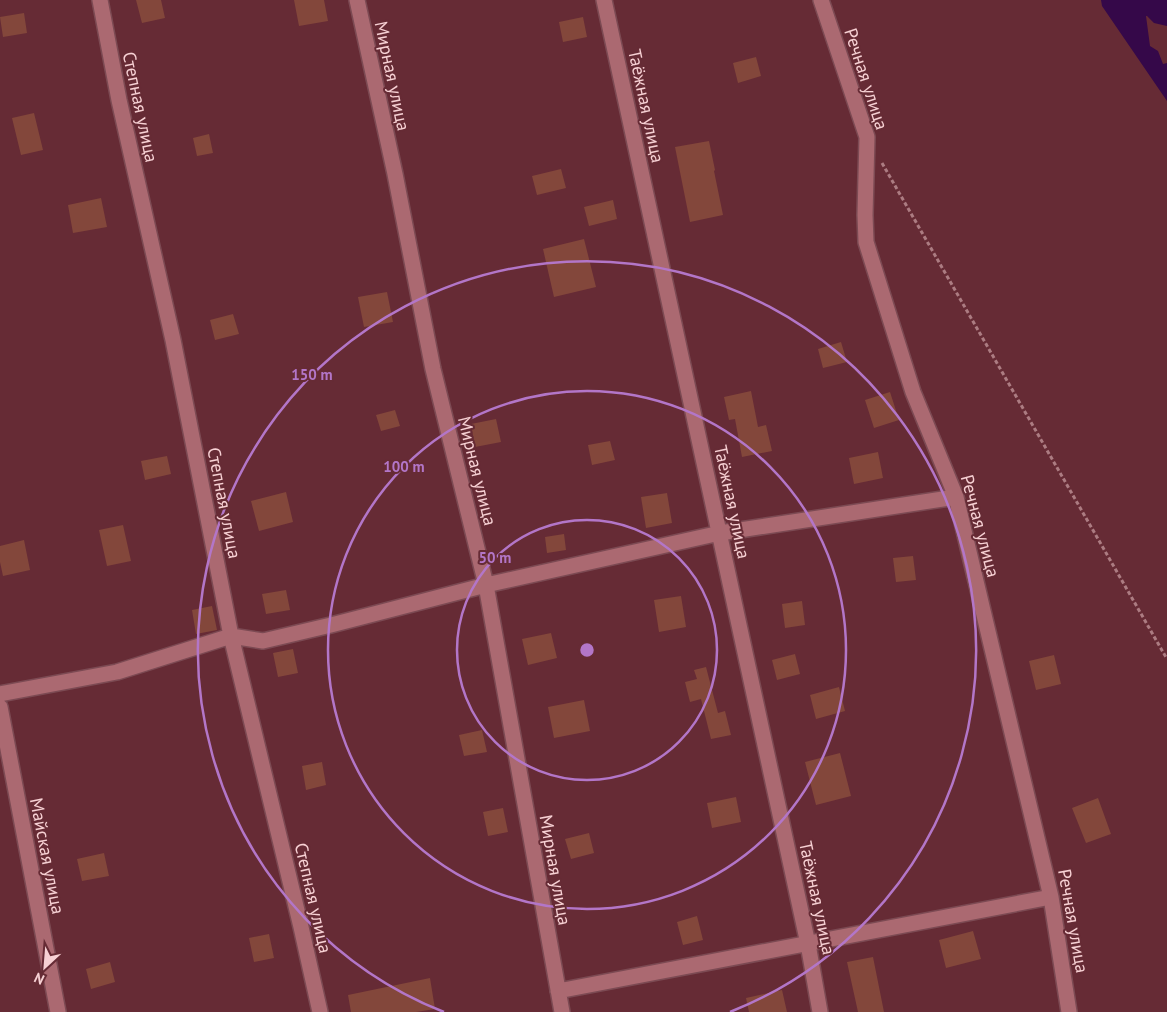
<svg xmlns="http://www.w3.org/2000/svg" width="1167" height="1012" viewBox="0 0 1167 1012" font-family="'PT Sans',sans-serif">
<style>
.water{fill:#350849}
.building{fill:#83473b}
.lines{fill:none;stroke-linecap:round;stroke-linejoin:round}
.minor-casing{stroke:#7c4a53;stroke-width:18}
.path{stroke:#ac7c82;stroke-width:3;stroke-dasharray:4 2.5;stroke-linecap:butt}
.minor{stroke:#ab6971;stroke-width:15}
.ring{fill:none;stroke:#b376c8;stroke-width:2.5}
.labels{text-anchor:middle;stroke-width:4;stroke-linejoin:round;paint-order:stroke}
.street-label{font-size:18px;fill:#f7d1d4;stroke:#662b35}
.centre{fill:#b376c8;stroke:#662b35;stroke-width:2.5}
.ring-label{font-size:15px;text-anchor:middle;font-weight:bold;fill:#b376c8;stroke:#662b35;stroke-width:4;stroke-linejoin:round;paint-order:stroke}
</style>
<rect width="100%" height="100%" fill="#662b35"/>
<path class="water" d="M 1101,0 L 1167,0 L 1167,26 L 1154,23 L 1147,16 L 1146,16 L 1150,46 L 1158,51 L 1163,64 L 1167,63 L 1167,101 L 1102,6 Z"/>
<path class="building" d="M 136,0 L 161,0 L 165,18 L 142,23 Z
M 294,0 L 324,0 L 328,21 L 299,26 Z
M 24,13 L 27,33 L 3,37 L 0,17 Z
M 583,17 L 587,37 L 563,42 L 559,22 Z
M 756,57 L 761,76 L 738,83 L 733,63 Z
M 34,113 L 43,150 L 21,155 L 12,118 Z
M 209,134 L 213,153 L 197,156 L 193,138 Z
M 709,141 L 715,170 L 714,171 L 723,215 L 690,222 L 675,147 Z
M 561,169 L 566,188 L 537,195 L 532,176 Z
M 101,198 L 107,227 L 73,233 L 68,205 Z
M 613,200 L 617,219 L 589,226 L 584,207 Z
M 584,239 L 596,287 L 554,297 L 543,249 Z
M 387,292 L 393,322 L 364,327 L 358,297 Z
M 233,314 L 239,334 L 215,340 L 210,320 Z
M 841,342 L 847,362 L 823,368 L 818,349 Z
M 751,391 L 758,427 L 766,425 L 772,451 L 742,457 L 735,419 L 729,420 L 724,397 Z
M 890,392 L 899,420 L 874,428 L 865,400 Z
M 395,410 L 400,426 L 381,431 L 376,415 Z
M 496,419 L 501,442 L 475,447 L 471,424 Z
M 610,441 L 615,460 L 592,465 L 588,445 Z
M 878,452 L 883,478 L 854,484 L 849,458 Z
M 167,456 L 171,474 L 145,480 L 141,461 Z
M 286,492 L 293,522 L 259,531 L 251,501 Z
M 667,493 L 672,523 L 646,528 L 641,497 Z
M 123,525 L 131,561 L 107,566 L 99,530 Z
M 564,534 L 566,550 L 547,553 L 545,537 Z
M 24,540 L 30,570 L 3,576 L 0,562 L 0,546 Z
M 913,556 L 916,580 L 896,582 L 893,558 Z
M 286,590 L 290,610 L 266,614 L 262,594 Z
M 681,596 L 686,627 L 659,632 L 654,600 Z
M 802,601 L 805,625 L 785,628 L 782,604 Z
M 212,606 L 217,630 L 196,634 L 192,610 Z
M 551,633 L 557,658 L 528,665 L 522,639 Z
M 293,649 L 298,673 L 278,677 L 273,653 Z
M 795,654 L 800,674 L 777,680 L 772,660 Z
M 1054,655 L 1061,684 L 1036,690 L 1029,661 Z
M 706,667 L 718,713 L 725,711 L 731,735 L 711,739 L 701,699 L 690,702 L 685,682 L 697,679 L 694,670 Z
M 839,687 L 845,711 L 816,719 L 810,695 Z
M 584,700 L 590,731 L 554,738 L 548,707 Z
M 482,730 L 487,752 L 464,756 L 459,735 Z
M 840,753 L 851,796 L 816,805 L 805,762 Z
M 322,762 L 326,785 L 306,790 L 302,766 Z
M 736,797 L 741,822 L 712,828 L 707,803 Z
M 1098,798 L 1111,834 L 1086,843 L 1072,808 Z
M 503,808 L 508,832 L 488,836 L 483,812 Z
M 589,833 L 594,853 L 571,859 L 565,839 Z
M 104,853 L 109,876 L 82,881 L 77,859 Z
M 697,916 L 703,940 L 683,945 L 677,922 Z
M 973,931 L 981,959 L 946,968 L 939,940 Z
M 269,934 L 274,958 L 254,962 L 249,938 Z
M 873,957 L 884,1012 L 858,1012 L 847,962 Z
M 110,962 L 115,982 L 91,989 L 86,969 Z
M 430,978 L 435,1009 L 416,1012 L 351,1012 L 348,995 Z
M 782,990 L 787,1012 L 749,1012 L 746,998 Z"/>
<g class="lines">
<defs>
<path id="minor" d="M 100,0 L 119,100 L 173,340 L 231,636 L 301,927 L 320,1012
M 357,0 L 395,174 L 433,369 L 486,585 L 562,1012
M 604,0 L 808,944 L 820,1012
M 821,0 L 867,137 L 865,215 L 866,242 L 913,392 L 956,497 L 1051,897 L 1069,1012
M 0,694 L 117,672 L 231,636 L 263,641 L 331,625 L 486,585 L 720,533 L 956,497
M 0,707 L 58,1012
M 558,991 L 1051,897"/>
</defs>
<use href="#minor" class="minor-casing"/>
<path class="path" d="M 882,163 L 1167,659"/>
<use href="#minor" class="minor"/>
</g>
<g class="ring">
<circle cx="587" cy="650" r="130"/>
<circle cx="587" cy="650" r="259"/>
<path d="M444 1012A389 389 0 1 1 730 1012"/>
</g>
<g class="labels">
<g class="street-label">
<text transform="translate(392 76) rotate(78)" y="6">Мирная улица</text>
<text transform="translate(866 79) rotate(72)" y="6">Речная улица</text>
<text transform="translate(646 106) rotate(78)" y="6">Таёжная улица</text>
<text transform="translate(140 107) rotate(78)" y="6">Степная улица</text>
<text transform="translate(477 471) rotate(76)" y="6">Мирная улица</text>
<text transform="translate(732 502) rotate(78)" y="6">Таёжная улица</text>
<text transform="translate(224 503) rotate(79)" y="6">Степная улица</text>
<text transform="translate(980 526) rotate(75)" y="6">Речная улица</text>
<text transform="translate(47 856) rotate(79)" y="6">Майская улица</text>
<text transform="translate(555 870) rotate(80)" y="6">Мирная улица</text>
<text transform="translate(313 898) rotate(77)" y="6">Степная улица</text>
<text transform="translate(817 898) rotate(78)" y="6">Таёжная улица</text>
<text transform="translate(1073 921) rotate(80)" y="6">Речная улица</text>
</g>
</g>
<circle cx="587" cy="650" r="8" class="centre"/>
<g class="ring-label">
<text x="312" y="380">150 m</text>
<text x="404" y="472">100 m</text>
<text x="495" y="563">50 m</text>
</g>
<g transform="translate(45 967) rotate(206)" stroke="#662b35" stroke-width="4" paint-order="stroke">
<path d="M0-4L9 19L0 12L-9 19Z" fill="#f7d1d4"/>
<text y="-8" font-size="14" font-weight="bold" text-anchor="middle" fill="#f7d1d4">N</text>
</g>
</svg>
